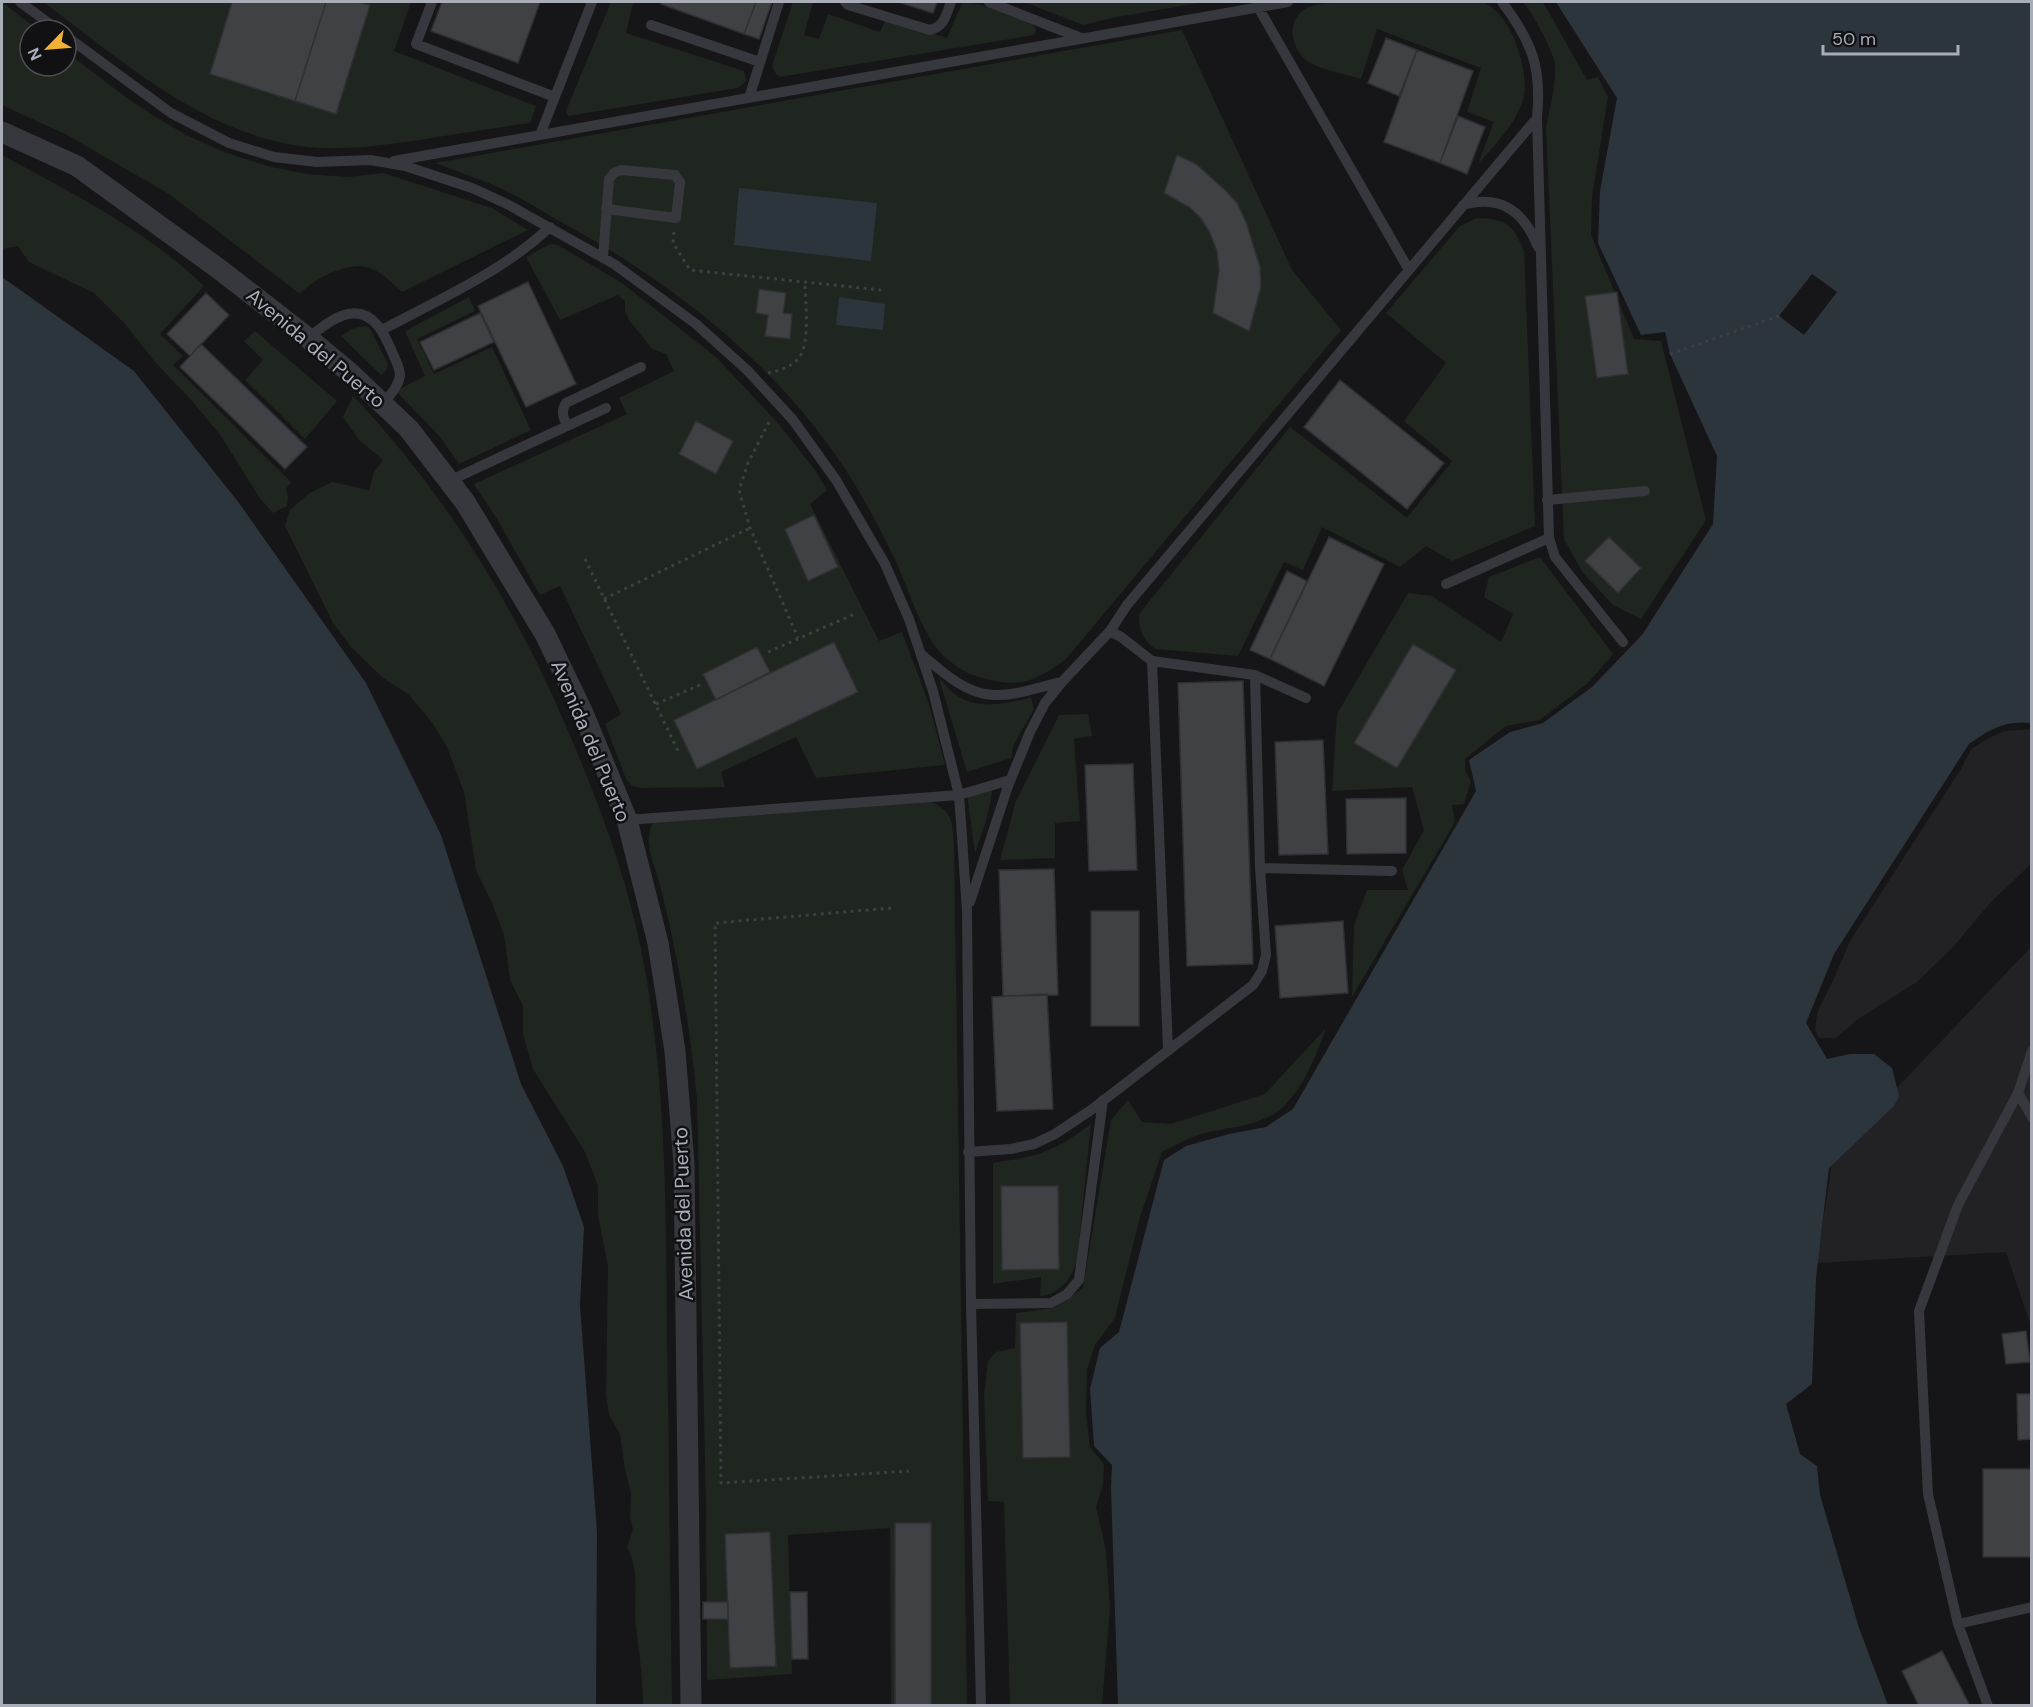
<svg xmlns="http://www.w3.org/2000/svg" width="2033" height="1707" viewBox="0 0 2033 1707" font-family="'DM Sans',sans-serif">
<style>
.built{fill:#222225}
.green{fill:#1e261f}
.water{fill:#2c353c}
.pier{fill:#161618}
.building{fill:#404145;stroke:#303034;stroke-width:1.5}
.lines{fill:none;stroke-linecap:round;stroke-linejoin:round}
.path{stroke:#3d3f44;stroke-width:3;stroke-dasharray:3 4.5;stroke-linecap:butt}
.service{stroke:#37383d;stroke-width:10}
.minor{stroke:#37383d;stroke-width:21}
.labels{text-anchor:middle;stroke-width:5;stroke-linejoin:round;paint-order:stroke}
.street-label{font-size:20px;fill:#a8adb8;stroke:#111113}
</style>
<rect width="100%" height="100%" fill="#161618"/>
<path class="built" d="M 2031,729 L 2031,864 L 1991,902 L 1953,947 L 1917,982 L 1858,1019 L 1836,1038 L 1819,1038 L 1815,1030 L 1817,1013 L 1833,981 L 1850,941 L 1961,769 L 1971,749 L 1987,739 L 2005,731 Z
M 2031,947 L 2031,1326 L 2006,1252 L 1817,1263 L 1833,1155 Z"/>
<path class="green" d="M 2,2 L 38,30 L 30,30 L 30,66 L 66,66 L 66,52 L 127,98 L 154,116 L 186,135 L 224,152 L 267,166 L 307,174 L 348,177 L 383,173 L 492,208 L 528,230 L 402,292 C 393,284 384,274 372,269 C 352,259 313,279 300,294 L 169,194 L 67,135 L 2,105 Z
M 43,2 L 411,2 L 394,51 L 536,106 L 530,123 C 496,128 461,133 426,139 C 385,145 341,152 299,146 C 200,131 121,60 43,2 Z
M 611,2 L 633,3 L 626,33 L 744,71 L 746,81 L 738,88 L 568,116 L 566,111 Z
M 793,2 L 813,2 L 804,35 L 819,39 L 828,14 L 880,32 L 886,19 L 947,38 L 962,3 C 981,0 1014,17 1033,25 L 1036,29 L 1034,35 L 780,77 L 776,74 L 772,66 Z
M 1024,2 L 1204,2 L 1112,18 L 1083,25 Z
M 1342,2 C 1374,1 1407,2 1439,2 C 1452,2 1468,0 1480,2 C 1511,8 1531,74 1523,100 C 1514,126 1496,144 1478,164 L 1494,122 L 1467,112 L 1481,68 L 1377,29 L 1361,79 C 1348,75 1316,68 1307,61 C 1293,50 1286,26 1301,12 C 1310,3 1330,3 1342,2 Z
M 1523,2 L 1543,2 L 1587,80 L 1598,77 L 1608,97 L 1592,197 L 1591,235 L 1634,339 L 1661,341 L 1706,520 L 1641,619 L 1613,605 L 1583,573 L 1564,539 L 1546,127 C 1550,108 1556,86 1555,65 C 1554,52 1532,12 1523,2 Z
M 1182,30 L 1292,270 L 1341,330 L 1066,659 C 1037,681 1018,689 983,678 C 976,676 968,674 962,670 C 953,664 941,655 935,646 C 918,622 909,591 897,564 C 885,538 871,512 857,488 C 787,372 679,286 561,222 C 540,210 520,197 498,187 C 477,178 456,171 435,163 Z
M 2,155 C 72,193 146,230 204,286 L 160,334 L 183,356 L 173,365 L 291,482 L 286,489 L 288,497 L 287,506 L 273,513 L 259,497 L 221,436 L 193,402 L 155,362 L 125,324 L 94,293 L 29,262 L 18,246 L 2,249 Z
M 1477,218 C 1506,219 1513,224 1524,251 L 1535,526 L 1452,561 L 1426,546 L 1400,567 L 1322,527 L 1303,570 L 1284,562 L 1238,656 L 1155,649 C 1142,639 1139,629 1139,614 L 1290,427 L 1407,518 L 1452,461 L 1404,421 L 1446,363 L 1386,313 L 1460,226 Z
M 550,244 L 558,245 L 622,283 L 716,357 L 778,423 L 815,470 L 827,490 L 810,504 L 879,641 L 902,632 L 929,704 L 945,765 L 816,778 L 796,737 L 721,772 L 725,787 L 640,788 L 631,785 L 626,779 L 605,724 L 621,714 L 560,586 L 540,595 L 497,519 L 474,484 L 627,414 L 619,398 L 674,371 L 666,354 L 652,349 L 629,320 L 625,311 L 625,301 L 618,295 L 560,320 L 526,257 Z
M 469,297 L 475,311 L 417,339 L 434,374 L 492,347 L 531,430 L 459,464 L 440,437 L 396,391 L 425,376 L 405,331 Z
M 363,326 L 369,327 L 388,364 L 386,371 L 381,375 L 341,336 L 352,329 Z
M 255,331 L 337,401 L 305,439 L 245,380 L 263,360 L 244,341 Z
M 353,396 C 373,416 390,437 408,459 C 484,554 538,654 583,767 C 613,840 638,916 649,994 C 666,1105 666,1217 667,1329 C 669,1454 670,1580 672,1705 L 643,1705 C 643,1679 639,1652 636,1626 C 633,1600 641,1570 627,1548 L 633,1529 L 630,1518 L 631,1493 L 625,1470 L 620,1434 L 609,1415 L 606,1395 L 608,1266 L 598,1215 L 598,1186 L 585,1152 L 533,1069 L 523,1034 L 523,1006 L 510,980 L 504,935 L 492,903 L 476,870 L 464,792 L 447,747 L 431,721 L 408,694 L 383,678 L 351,647 L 333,623 L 285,526 L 290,510 L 308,494 L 332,482 L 369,490 L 374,472 L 383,460 L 359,440 L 343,417 Z
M 1540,557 L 1613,654 L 1587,684 L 1540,720 L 1506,726 L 1465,759 L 1465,770 L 1471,782 L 1464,804 L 1452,805 L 1455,822 L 1352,997 L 1354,925 L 1367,890 L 1408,890 L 1402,870 L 1424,830 L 1412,787 L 1332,791 L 1337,714 L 1408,593 L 1432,596 L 1501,642 L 1513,614 L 1484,597 L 1489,577 Z
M 939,678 C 944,683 949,690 956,695 C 976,710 1009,704 1031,697 L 1034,709 L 1013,746 L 1011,758 L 967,772 Z
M 1088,714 L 1092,736 L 1074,739 L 1080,821 L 1055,823 L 1055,858 L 1000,860 L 1016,801 L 1059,715 Z
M 993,787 L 987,818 L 975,853 L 967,794 Z
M 928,800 C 953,812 952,819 954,845 L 967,1705 L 891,1705 L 890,1528 L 788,1535 L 792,1674 L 707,1680 L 706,1506 L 697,1099 C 690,1027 678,956 660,885 C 655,865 642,842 653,823 Z
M 1326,1028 C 1316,1056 1305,1085 1284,1106 C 1264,1126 1230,1127 1205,1133 C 1190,1137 1176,1145 1162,1152 L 1140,1217 L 1115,1318 L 1095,1345 L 1087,1369 L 1086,1412 L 1090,1447 L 1104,1464 L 1103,1485 L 1096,1507 L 1106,1550 L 1110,1608 L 1102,1705 L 1010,1705 L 1004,1502 L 988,1501 L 984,1395 L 988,1361 L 996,1352 L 1015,1348 L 1016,1313 L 1053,1308 L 1083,1288 L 1111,1120 L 1128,1100 L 1142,1122 L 1171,1124 L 1265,1094 Z
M 1091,1124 L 1077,1260 C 1072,1278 1061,1294 1040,1296 L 1041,1277 L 993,1284 L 993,1163 C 1004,1160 1016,1160 1027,1157 C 1051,1152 1071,1139 1091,1124 Z"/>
<path class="water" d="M 1556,2 L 2031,2 L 2031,723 C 2005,720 1990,729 1969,744 L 1834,954 L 1806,1023 L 1827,1059 L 1850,1054 L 1874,1054 L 1892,1068 L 1899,1096 L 1894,1106 L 1829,1168 L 1816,1278 L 1812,1384 L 1786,1404 L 1800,1454 L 1817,1466 L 1820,1495 L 1859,1628 L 1888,1705 L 1118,1705 L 1111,1488 L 1112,1465 L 1094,1446 L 1090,1389 L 1100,1348 L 1119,1332 L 1164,1160 L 1186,1146 L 1229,1134 L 1266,1127 L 1293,1109 L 1476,791 L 1469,760 L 1510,732 L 1543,723 L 1592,687 L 1642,635 L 1713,524 L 1717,456 L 1670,354 L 1665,332 L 1641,335 L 1598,243 L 1600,191 L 1617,98 Z
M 739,188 L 877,203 L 871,261 L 734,245 Z
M 2,277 L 134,371 L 239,503 L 366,683 L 441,835 L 521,1084 L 563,1166 L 584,1227 L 580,1305 L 597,1532 L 596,1705 L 2,1705 Z
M 839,297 L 885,304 L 883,330 L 836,325 Z"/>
<path class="pier" d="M 1812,274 L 1837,292 L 1804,335 L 1779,316 Z"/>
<path class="building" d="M 232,2 L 326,2 L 295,101 L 210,74 Z
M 326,2 L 357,2 L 370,5 L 336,114 L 295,101 Z
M 442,2 L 540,2 L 518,63 L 431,31 Z
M 662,2 L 756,2 L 744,34 L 661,4 Z
M 756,2 L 772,2 L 759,39 L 744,34 Z
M 898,2 L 937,2 L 933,13 Z
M 1386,38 L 1417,50 L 1399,96 L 1368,83 Z
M 1417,50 L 1473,71 L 1440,163 L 1384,142 Z
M 1458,116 L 1485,127 L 1467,174 L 1440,163 Z
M 1177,155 L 1196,164 L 1226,191 L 1237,203 L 1246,222 L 1260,267 L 1261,287 L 1249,331 L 1213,313 L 1219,270 L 1217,251 L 1209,231 L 1200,217 L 1189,207 L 1164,193 Z
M 528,282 L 576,384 L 526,407 L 478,306 Z
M 759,289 L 786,293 L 783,313 L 792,314 L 790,339 L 765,336 L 768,315 L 756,313 Z
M 1617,292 L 1628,374 L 1597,378 L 1585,296 Z
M 206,293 L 229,315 L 190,356 L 167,334 Z
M 480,313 L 494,342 L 434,370 L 420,342 Z
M 201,344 L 307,447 L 285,469 L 180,367 Z
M 1340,380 L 1444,463 L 1407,509 L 1304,427 Z
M 696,421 L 733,441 L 716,474 L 679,454 Z
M 814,515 L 838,567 L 808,581 L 785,529 Z
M 1329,537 L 1384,564 L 1324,686 L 1270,659 Z
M 1609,537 L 1641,568 L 1618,593 L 1585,561 Z
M 1287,571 L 1307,581 L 1270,659 L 1250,650 Z
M 834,642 L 858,692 L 697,769 L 674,720 Z
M 1413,644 L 1456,670 L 1397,768 L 1354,743 Z
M 757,647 L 770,672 L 716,700 L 703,674 Z
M 1243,681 L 1253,964 L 1187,966 L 1178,683 Z
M 1323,740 L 1328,854 L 1279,855 L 1275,742 Z
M 1133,764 L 1137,870 L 1089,871 L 1085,765 Z
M 1406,798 L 1406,853 L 1347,854 L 1346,799 Z
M 1054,869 L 1058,995 L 1003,996 L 999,870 Z
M 1091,911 L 1139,911 L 1139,1026 L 1091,1026 Z
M 1343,921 L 1348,993 L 1280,998 L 1275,926 Z
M 1047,994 L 1053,1109 L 997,1111 L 992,997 Z
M 1001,1186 L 1058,1186 L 1059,1269 L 1002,1270 Z
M 1067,1322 L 1070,1457 L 1023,1458 L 1020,1323 Z
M 2026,1331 L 2030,1362 L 2006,1364 L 2002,1334 Z
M 2017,1394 L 2032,1394 L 2032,1439 L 2018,1440 Z
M 1983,1469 L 2032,1469 L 2032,1557 L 1983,1557 Z
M 895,1523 L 931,1523 L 931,1706 L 895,1706 Z
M 770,1532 L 776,1666 L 730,1668 L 725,1534 Z
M 790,1592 L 807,1592 L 808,1659 L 792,1659 Z
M 703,1602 L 728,1602 L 728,1619 L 703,1619 Z
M 1942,1651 L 1970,1706 L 1919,1706 L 1902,1671 Z"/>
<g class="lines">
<path class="path" d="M 674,232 L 673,243 L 690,270 L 881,290
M 1670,354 L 1779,316
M 768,373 C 778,371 790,368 798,359 C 811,344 805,302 805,283
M 769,422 L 748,463 L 739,490 L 750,528 L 798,638
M 585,559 L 680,755
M 604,599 L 750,528
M 768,652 L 857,613
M 656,704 L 700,685
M 891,908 L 715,923 L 721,1483 L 909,1471"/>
<path class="service" d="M 20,2 L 58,30
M 432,2 L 416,44 L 555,97
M 845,2 L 848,5 L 930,30 C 945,26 946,15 951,2
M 989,2 L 1081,38
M 1258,7 L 1409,270
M 651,25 L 760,62
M 66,36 L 171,113 L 229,143 L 274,157 L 317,162 L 370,160 L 405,166 L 472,188 L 509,205 L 614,264 L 696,324 L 748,371 L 793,420 L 836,480 L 885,564 L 909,619 L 933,691 L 959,795 L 962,837 L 967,911 L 971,1304 L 981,1706
M 749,98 L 779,2
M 1537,118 L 1549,538 L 1555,557 L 1623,642
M 540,135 L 592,2
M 394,161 L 1288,2
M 1463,205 C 1502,194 1524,212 1538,247
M 603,258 L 609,179 L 614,173 L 621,170 L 675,175 L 680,182 L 676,218 L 606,209
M 382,330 C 440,299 502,272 550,227
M 308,338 C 320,329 333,317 348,314 C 374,309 385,335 393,354 C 396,361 400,368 400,376 C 398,387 390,395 383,404
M 567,426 C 564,418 560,412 566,403 L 641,367
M 449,481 L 606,408
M 1547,500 L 1645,491
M 1446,584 L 1549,538
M 1110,631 L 1121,637 L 1152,661 L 1168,1049
M 921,654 C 940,670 965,694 993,695 C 1016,696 1039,687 1062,682
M 1152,661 L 1255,675 L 1306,698
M 627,820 L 959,795 L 1010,780
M 1260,868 L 1392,871
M 970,902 L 1008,786 L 1030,732 L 1045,703 L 1062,682 L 1110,631 L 1127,605 L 1537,118 C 1542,67 1532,42 1502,2
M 2018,1093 L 2032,1117
M 968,1152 L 1011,1149 L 1034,1144 L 1055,1134 L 1091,1110 L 1253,985 L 1262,971 L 1266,955 L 1260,868 L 1255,675
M 971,1304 L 1051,1303 L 1067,1294 L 1079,1280 L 1103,1100
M 1958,1624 L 2032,1607
M 1988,1706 L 1958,1624 L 1928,1494 L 1919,1311 L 1958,1205 L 2018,1093 L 2032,1051"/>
<path class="minor" d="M 2,132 L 77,166 L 219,269 L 308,338 L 349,372 L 409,429 L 465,502 L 545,634 L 583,713 L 627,820 L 658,943 L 675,1051 L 684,1164 L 691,1706"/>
</g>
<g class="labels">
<g class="street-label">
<text transform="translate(316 348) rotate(40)" y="7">Avenida del Puerto</text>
<text transform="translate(591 741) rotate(67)" y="7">Avenida del Puerto</text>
<text transform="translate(683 1214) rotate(-92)" y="7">Avenida del Puerto</text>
</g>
</g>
<rect width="2033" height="1707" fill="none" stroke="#a8adb8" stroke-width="6"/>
<g transform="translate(48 48) rotate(245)"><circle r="28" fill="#111113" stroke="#4d4f55" stroke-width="1.5"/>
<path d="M0-4.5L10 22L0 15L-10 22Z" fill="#f2b134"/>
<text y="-9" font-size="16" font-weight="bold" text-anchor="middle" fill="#a8adb8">N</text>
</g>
<path d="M1823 45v9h135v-9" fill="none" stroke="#a8adb8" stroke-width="3"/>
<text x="1832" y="45" font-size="18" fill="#a8adb8" stroke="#111113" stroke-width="4.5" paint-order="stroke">50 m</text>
</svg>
